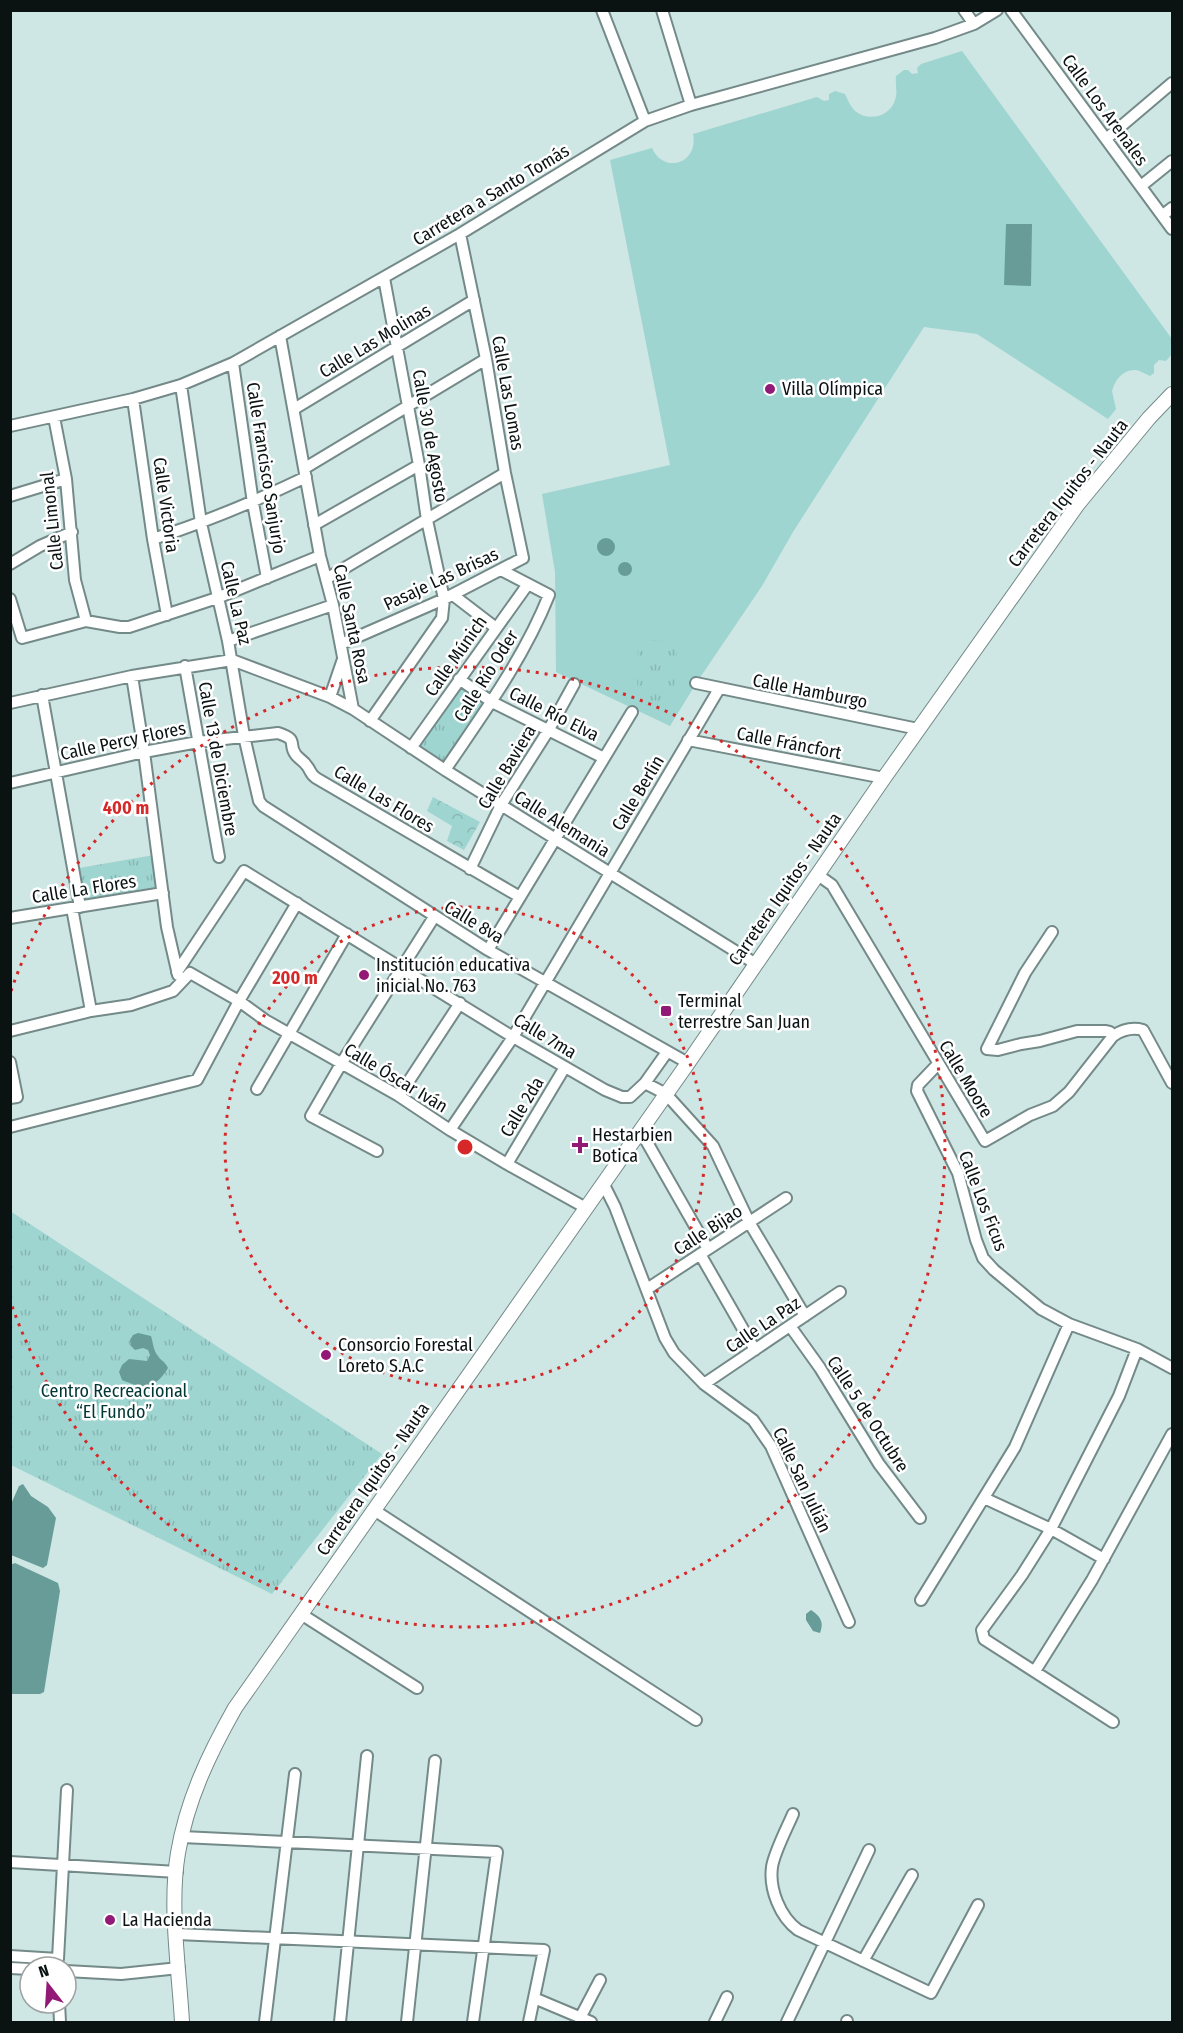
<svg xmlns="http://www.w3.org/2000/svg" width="1183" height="2033" viewBox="0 0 1183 2033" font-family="'Fira Sans Condensed',sans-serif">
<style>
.grass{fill:#9fd5d1}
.forest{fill:url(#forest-crowns)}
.park{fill:url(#park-tufts)}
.water{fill:#679c98}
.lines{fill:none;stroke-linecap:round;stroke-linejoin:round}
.minor-casing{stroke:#748a88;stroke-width:14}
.major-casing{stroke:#748a88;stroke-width:16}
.minor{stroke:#fff;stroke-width:10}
.major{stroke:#fff;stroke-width:14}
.ring{fill:none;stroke:#d62828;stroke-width:3;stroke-dasharray:3 6}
.poi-dot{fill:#921976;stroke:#fff;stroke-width:2}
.labels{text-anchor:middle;stroke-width:5;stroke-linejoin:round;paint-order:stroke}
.street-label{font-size:18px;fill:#0a1312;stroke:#fff}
.poi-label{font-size:18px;fill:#0a1312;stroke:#fff;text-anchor:start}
.park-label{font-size:18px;fill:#003634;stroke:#fff}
.centre{fill:#d62828;stroke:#fff;stroke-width:3}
.ring-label{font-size:18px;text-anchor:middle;font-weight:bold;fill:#d62828;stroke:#fff;stroke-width:5;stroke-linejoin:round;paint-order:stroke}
</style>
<defs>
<pattern id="forest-crowns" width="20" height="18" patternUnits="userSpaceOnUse" patternTransform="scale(1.5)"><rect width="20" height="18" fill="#9fd5d1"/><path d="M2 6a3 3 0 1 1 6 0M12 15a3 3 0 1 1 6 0" fill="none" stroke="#88b6b2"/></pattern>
<pattern id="park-tufts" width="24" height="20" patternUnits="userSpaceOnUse" patternTransform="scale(1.5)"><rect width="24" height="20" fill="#9fd5d1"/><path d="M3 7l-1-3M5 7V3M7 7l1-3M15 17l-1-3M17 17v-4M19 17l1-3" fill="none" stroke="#88b6b2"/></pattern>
</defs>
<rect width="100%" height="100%" fill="#cee6e4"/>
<path class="grass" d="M 962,51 L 1172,339 L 1172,354 L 1166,361 L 1159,360 L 1154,365 L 1154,373 L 1150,376 C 1145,374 1141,371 1136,370 C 1123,369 1115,380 1112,391 L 1116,409 L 1108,419 L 977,334 L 924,327 L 793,532 L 762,586 L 697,682 L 670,726 L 556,672 L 555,572 L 542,494 L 670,465 L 610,160 L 652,148 C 664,175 699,163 693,134 L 817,97 L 824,101 L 829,100 L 829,94 L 835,91 L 845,94 C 848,100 850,106 855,111 C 868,122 890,117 895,100 C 898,92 895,84 896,76 L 904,70 L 908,70 L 912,74 L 918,73 L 917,68 L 921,64 Z"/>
<path class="forest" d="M 433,797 L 480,822 L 464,850 L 447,841 L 452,826 L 427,811 Z"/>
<path class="park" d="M 638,640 L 677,641 L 675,706 L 637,705 Z
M 456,685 L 490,704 L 444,770 L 411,749 Z
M 154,855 L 159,890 L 84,902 L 79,868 Z
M 10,1211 L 382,1454 L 272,1594 L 11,1465 Z"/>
<path class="water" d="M 1006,224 L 1032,224 L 1031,286 L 1004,285 Z
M597 547a9 9 0 1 1 18 0a9 9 0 1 1-18 0Z
M618 569a7 7 0 1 1 14 0a7 7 0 1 1-14 0Z
M 138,1333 L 151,1336 C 153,1342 153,1350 158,1356 C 161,1361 165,1361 168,1368 C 155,1389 145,1390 122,1380 L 119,1372 L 122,1365 L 129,1359 L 147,1361 L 150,1355 L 148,1350 L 143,1348 L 135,1350 L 131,1346 L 130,1340 L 133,1335 Z
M 23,1484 L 31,1496 L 48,1507 L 56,1518 L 47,1565 L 43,1568 L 11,1555 L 11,1504 L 19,1486 Z
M 15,1563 L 58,1583 L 60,1591 L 44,1692 L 40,1694 L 11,1694 L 10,1565 Z
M 811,1610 C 821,1617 824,1622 820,1633 L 813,1631 L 806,1620 L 806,1614 Z"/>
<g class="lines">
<defs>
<path id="minor" d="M 602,10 L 645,121
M 662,10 L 691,105
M 964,10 L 974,24
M 1011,10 L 1172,229
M 1106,139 L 1172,83
M 1141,186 L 1172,161
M 1163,215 L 1172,208
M 280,336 L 320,556 L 333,605 L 353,709
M 233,363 L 253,503 L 267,578
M 181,385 L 201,523 L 228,641 L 244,736 L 259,801 L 263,806 L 488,950 L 688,1063
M 133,399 L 153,539 L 167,615
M 294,409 L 474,300
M 54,417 L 66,479 L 75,580 L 86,621
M 10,426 L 133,399 L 181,385 L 233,363 L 460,234 L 645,121 L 691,105 L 935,38 L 974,24 L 997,10
M 305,468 L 486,359
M 10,496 L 66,479
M 314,525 L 419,465
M 153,539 C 206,522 256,501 306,477
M 10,564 L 40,546 L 72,532
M 326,579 L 505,473
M 453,595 L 496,628
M 10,599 L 22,638 L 86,621 L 120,627 L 129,627 L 217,598 L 320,556
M 228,641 L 333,605
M 341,644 L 444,599 L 523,558 L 505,473 L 486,359 L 460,234
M 185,666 L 219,857
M 132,676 L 144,752 L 167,927 L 178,975
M 459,679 L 492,702 L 604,758
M 696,683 L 918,729
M 42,695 L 80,907
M 330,697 L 343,659
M 10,703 L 132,676 L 232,660 L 330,697 L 353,709 L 445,770 L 756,964
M 370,721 L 442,618 L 444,599 L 427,520 L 419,465 L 384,278
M 688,740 L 884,778
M 411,748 L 528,584
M 445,770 C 483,714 524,658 549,595 L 501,570
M 10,783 L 144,752 L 198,742 L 278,733 C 300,740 287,744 296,755 C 299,759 304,761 307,766 C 311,771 310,774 316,778 L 520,897
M 470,869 L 501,805 L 548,731 L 574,684
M 818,875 L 832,885 L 985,1141 L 1030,1115 L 1053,1106 L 1069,1092 L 1113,1036 C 1122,1030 1132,1027 1143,1030 L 1172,1083
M 72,908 L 91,1011
M 10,918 L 163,893
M 1052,932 L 1025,973 L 987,1049 L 998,1050 L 1021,1044 L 1040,1041 L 1077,1031 L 1106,1031 L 1110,1032 L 1113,1036
M 488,950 L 632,712
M 177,972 L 244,871 L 513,1037 L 605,1090 L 622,1097 L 630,1097 L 645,1083 L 667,1052
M 10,1031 L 91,1011 L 131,1005 L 173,991 L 190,973 L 239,1001 L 265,1020 L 399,1096 L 450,1130 L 507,1164 L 586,1208
M 10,1062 L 17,1097 L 10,1098
M 938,1064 L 918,1085 L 917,1091 L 958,1173 L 976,1240 L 983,1258 L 994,1270 L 1041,1309 L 1069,1324 L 1137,1349 L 1172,1368
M 645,1083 L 666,1094 L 713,1146 L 749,1222 L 805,1316
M 257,1089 L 347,934
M 399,1096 L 460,1003
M 10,1127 L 197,1080 L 239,1001 L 297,903
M 450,1130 L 513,1037 L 719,689
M 640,1130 L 708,1249
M 377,1151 L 311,1116 L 341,1064 L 434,917
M 507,1164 L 565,1067
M 603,1183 L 615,1207 L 665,1338 L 674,1353 L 704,1384 L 753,1420 L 771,1446 L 849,1622
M 700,1254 L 755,1350
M 647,1289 L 786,1198
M 790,1326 L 820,1368 L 879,1464 L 920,1518
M 704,1384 L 840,1292
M 984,1498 L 1051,1529 L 1104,1559
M 374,1510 L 696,1720
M 921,1600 L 1015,1447 L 1069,1324
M 301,1614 L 417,1688
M 1035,1671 L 1092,1580 L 1172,1434
M 1113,1722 L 984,1639 L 982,1630 L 1022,1575 L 1051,1529 L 1119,1396 L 1137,1349
M 793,1814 C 787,1828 774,1853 772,1867 C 769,1889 780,1917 798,1930 L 931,1993 L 978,1905
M 182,1837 L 497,1852 L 473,2022
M 10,1862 L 177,1872
M 177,1934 L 544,1950 L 529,2022
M 10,1956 L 58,1959 L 67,1790
M 863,1961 L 912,1875
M 10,1968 L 30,1969
M 66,1971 L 121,1974 L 179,1968
M 534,1998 L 591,2022
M 59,2003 L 60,2022
M 580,2018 L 600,1980
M 265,2022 L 295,1774
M 340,2022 L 367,1756
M 407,2022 L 435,1761
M 715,2022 L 727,1997
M 787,2022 L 869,1850
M 847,2022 L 847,2021"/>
<path id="major" d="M 182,2022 C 179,1968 169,1906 178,1853 C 187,1800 209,1754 235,1708 L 688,1063 L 884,778 L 1078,504 L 1149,418 L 1172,394"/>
</defs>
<use href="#minor" class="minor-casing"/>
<use href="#major" class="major-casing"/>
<use href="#minor" class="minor"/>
<use href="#major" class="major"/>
</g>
<g class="ring">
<circle cx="465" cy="1147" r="240"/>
<path d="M11 991A480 480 0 1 1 11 1303"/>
</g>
<g class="poi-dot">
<circle cx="770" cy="389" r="6"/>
<circle cx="364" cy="975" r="6"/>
<rect x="660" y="1005" width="12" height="12" rx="3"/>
<path d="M577 1136h6v6h6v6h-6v6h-6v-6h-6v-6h6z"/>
<circle cx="326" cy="1355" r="6"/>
<circle cx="110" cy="1920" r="6"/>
</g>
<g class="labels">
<g class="street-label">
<text transform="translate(1105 110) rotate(54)" y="6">Calle Los Arenales</text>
<text transform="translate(491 195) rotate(-31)" y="6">Carretera a Santo Tomás</text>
<text transform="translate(375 341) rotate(-31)" y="6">Calle Las Molinas</text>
<text transform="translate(508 393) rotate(80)" y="6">Calle Las Lomas</text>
<text transform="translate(430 436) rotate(80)" y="6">Calle 30 de Agosto</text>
<text transform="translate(266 468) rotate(81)" y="6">Calle Francisco Sanjurjo</text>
<text transform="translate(1068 493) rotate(-52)" y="6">Carretera Iquitos - Nauta</text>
<text transform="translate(166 505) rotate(82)" y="6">Calle Victoria</text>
<text transform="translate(52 521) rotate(-96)" y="6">Calle Limonal</text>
<text transform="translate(441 579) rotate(-25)" y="6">Pasaje Las Brisas</text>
<text transform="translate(236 603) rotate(77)" y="6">Calle La Paz</text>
<text transform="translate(352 624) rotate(78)" y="6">Calle Santa Rosa</text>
<text transform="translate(456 656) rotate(-55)" y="6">Calle Múnich</text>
<text transform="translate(486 676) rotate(-58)" y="6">Calle Río Oder</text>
<text transform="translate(810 691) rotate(11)" y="6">Calle Hamburgo</text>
<text transform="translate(554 714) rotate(27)" y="6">Calle Río Elva</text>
<text transform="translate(123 741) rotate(-12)" y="6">Calle Percy Flores</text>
<text transform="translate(789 743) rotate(11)" y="6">Calle Fráncfort</text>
<text transform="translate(218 759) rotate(80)" y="6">Calle 13 de Diciembre</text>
<text transform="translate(507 767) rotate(-59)" y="6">Calle Baviera</text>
<text transform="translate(638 793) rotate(-59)" y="6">Calle Berlín</text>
<text transform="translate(384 799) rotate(31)" y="6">Calle Las Flores</text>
<text transform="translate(562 824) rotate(32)" y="6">Calle Alemania</text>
<text transform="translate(84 889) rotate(-9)" y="6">Calle La Flores</text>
<text transform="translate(785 889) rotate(-55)" y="6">Carretera Iquitos - Nauta</text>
<text transform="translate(474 922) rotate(31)" y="6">Calle 8va</text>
<text transform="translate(545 1036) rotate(31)" y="6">Calle 7ma</text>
<text transform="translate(396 1078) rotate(31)" y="6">Calle Óscar Iván</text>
<text transform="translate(966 1079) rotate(59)" y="6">Calle Moore</text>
<text transform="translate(522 1107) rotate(-59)" y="6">Calle 2da</text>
<text transform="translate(983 1201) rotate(69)" y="6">Calle Los Ficus</text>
<text transform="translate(708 1230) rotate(-33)" y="6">Calle Bijao</text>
<text transform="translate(763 1325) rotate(-34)" y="6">Calle La Paz</text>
<text transform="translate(868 1414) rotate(57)" y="6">Calle 5 de Octubre</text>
<text transform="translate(373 1479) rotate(-55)" y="6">Carretera Iquitos - Nauta</text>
<text transform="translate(802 1480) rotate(65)" y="6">Calle San Julián</text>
</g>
<g class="poi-label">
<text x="782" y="395">Villa Olímpica</text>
<text x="376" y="971">Institución educativa<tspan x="376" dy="21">inicial No. 763</tspan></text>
<text x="678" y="1007">Terminal<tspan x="678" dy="21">terrestre San Juan</tspan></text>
<text x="592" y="1141">Hestarbien<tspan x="592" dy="21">Botica</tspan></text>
<text x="338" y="1351">Consorcio Forestal<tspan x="338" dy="21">Loreto S.A.C</tspan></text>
<text x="122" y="1926">La Hacienda</text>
</g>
<g class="park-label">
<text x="114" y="1397">Centro Recreacional<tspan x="114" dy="21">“El Fundo”</tspan></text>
</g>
</g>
<circle cx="465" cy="1147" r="9" class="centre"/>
<g class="ring-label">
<text x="126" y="814">400 m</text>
<text x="295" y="984">200 m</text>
</g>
<rect width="1183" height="2033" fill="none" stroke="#0a1312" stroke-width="24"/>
<g transform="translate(48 1985) rotate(343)"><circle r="28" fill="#ffffff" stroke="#9da1a0" stroke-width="1.5"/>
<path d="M0-4.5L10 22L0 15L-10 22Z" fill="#921976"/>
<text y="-9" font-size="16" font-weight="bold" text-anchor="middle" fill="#0a1312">N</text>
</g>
</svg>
